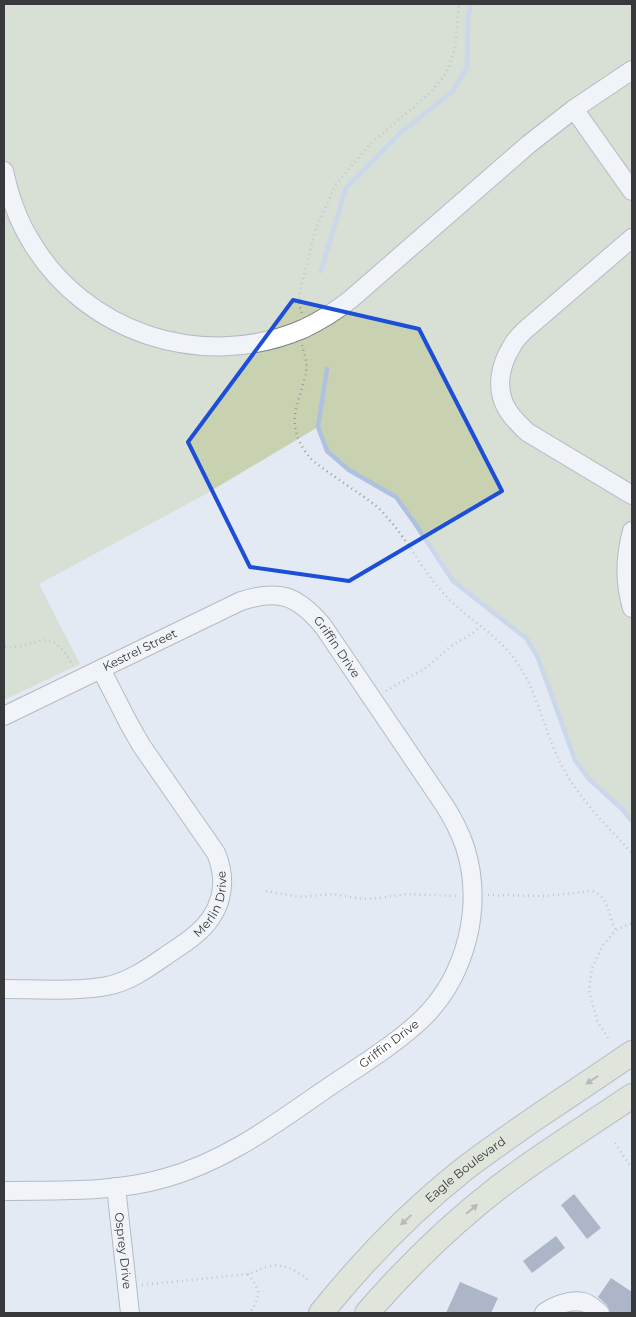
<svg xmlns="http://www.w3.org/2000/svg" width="636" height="1317" viewBox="0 0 636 1317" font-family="Montserrat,sans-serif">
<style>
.green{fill:#c9d2b0}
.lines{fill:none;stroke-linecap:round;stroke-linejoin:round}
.stream{stroke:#aec1e0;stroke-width:4.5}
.building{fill:#687995}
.street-casing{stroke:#7d828b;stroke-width:20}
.secondary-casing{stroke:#7d828b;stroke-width:26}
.path{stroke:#969aa0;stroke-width:2.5;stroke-dasharray:1 4;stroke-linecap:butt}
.street{stroke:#fff;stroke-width:18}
.secondary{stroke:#d9dfbd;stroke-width:24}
.oneway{fill:#808476}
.marked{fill:none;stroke:#1d4ed8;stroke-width:4;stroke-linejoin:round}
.labels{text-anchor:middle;stroke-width:5;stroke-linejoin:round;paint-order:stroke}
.street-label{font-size:12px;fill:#37393c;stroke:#fff}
</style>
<rect width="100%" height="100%" fill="#e4eaf3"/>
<path class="green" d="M 4,4 L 632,4 L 632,821 L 622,809 L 589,779 L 575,760 L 538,658 L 527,639 L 453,581 L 414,522 L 396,497 L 349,470 L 327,451 L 318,427 L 204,495 L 39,584 L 80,664 L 4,700 Z"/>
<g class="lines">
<path class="stream" d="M 321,271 L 346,188 L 400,133 L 453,91 L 467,68 L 468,19 L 471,4
M 327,369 L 318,427 L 327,451 L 349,470 L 396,497 L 414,522 L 453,581 L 527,639 L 538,658 L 575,760 L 589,779 L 622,809 L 632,821"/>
</g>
<path class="building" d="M 574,1194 L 601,1228 L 587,1239 L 561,1205 Z
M 556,1236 L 565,1248 L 532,1273 L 523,1261 Z
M 611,1278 L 632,1292 L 632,1313 L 612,1313 L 610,1312 L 607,1305 L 598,1297 Z
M 460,1282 L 498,1298 L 491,1313 L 446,1313 Z"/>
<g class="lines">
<defs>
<g id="street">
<path d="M 574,109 L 632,191"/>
<path d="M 4,171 C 9,194 17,218 29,238 C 83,333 202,372 303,329 C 320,321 336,311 351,299 L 529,144 L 574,109 L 632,70"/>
<path d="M 632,238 L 524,331 C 520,335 515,340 512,346 C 500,365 495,389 507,409 C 512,418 520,425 527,432 L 632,495"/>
<path d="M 632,531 C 625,557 624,582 632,608"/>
<path id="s1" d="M 4,716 L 241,601 C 279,589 297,595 323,626 L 445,806 C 453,819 460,832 465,847 C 484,907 466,977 421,1020 C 391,1048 353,1070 320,1093 C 271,1127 223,1162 165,1178 C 113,1193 57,1190 4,1191"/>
<path id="s2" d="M 4,989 C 37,989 75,992 107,986 C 128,982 147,969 164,957 C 174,950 186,943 195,935 C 221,914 229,884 216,853 L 141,745 L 128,722 L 101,669"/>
<path id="s3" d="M 116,1187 L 130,1313"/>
<path d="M 544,1313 C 553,1306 570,1299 583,1302 C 589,1303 595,1309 600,1313"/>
</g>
<g id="secondary">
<path id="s4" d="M 321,1313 C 363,1261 410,1212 463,1170 C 486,1152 510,1136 534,1119 C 567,1097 600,1075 632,1053"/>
<path d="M 367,1313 C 407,1267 451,1224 499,1187 C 542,1154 588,1126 632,1096"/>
</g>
</defs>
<use href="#street" class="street-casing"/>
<use href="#secondary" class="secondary-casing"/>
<path class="path" d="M 302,313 L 299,305 L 300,291 L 315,231 L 336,184 L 371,143 L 429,94 L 446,74 L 455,48 L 459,4
M 302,345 C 304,353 308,363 306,372 C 304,384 299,396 296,409 C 291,429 300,447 313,461 C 328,472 342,482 357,492 C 367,499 378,506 386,516 C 409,541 423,573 447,597 C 470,621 500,636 518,664 C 538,694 544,730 560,762 C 577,797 606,825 632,853
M 4,641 L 4,651
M 5,647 C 36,650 47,622 71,662
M 386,691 L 427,667 L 451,646 L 473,633 L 481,626
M 266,891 L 300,897 L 333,894 L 362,899 L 379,898 L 407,894 L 458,896
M 488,895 L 545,896 L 592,891 C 610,897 607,915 616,930
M 608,1038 L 598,1023 L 589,991 L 592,968 L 603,945 L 616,930 L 632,923
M 615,1143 L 632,1169
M 248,1274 C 261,1291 261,1294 250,1313
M 142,1285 L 248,1274 C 255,1272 261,1268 267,1267 C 284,1262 297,1271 309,1281"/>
<use href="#street" class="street"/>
<use href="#secondary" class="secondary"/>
</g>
<defs><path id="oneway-solid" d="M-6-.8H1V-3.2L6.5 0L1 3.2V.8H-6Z" transform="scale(1.25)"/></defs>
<g class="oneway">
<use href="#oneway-solid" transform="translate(592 1080) rotate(146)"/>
<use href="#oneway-solid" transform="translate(472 1209) rotate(-40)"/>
<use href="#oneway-solid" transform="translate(406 1220) rotate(137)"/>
</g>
<path d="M0 0H636V1317H0ZM 293,300 L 419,329 L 502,491 L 349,581 L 250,567 L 188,442 Z" fill="#e4eaf3" fill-opacity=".55" fill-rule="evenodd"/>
<path class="marked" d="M 293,300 L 419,329 L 502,491 L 349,581 L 250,567 L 188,442 Z"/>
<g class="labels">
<g class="street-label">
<text dy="4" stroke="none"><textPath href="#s1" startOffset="382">Griffin Drive</textPath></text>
<text dy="4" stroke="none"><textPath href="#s1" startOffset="151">Kestrel Street</textPath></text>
<text dy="4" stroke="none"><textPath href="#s2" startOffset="242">Merlin Drive</textPath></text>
<text transform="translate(389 1044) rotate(-37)" y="4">Griffin Drive</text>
<text dy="4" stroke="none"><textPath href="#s4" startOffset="204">Eagle Boulevard</textPath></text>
<text dy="4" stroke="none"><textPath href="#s3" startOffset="64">Osprey Drive</textPath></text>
</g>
</g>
<rect width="636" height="1317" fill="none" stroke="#37393c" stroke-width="10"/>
</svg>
